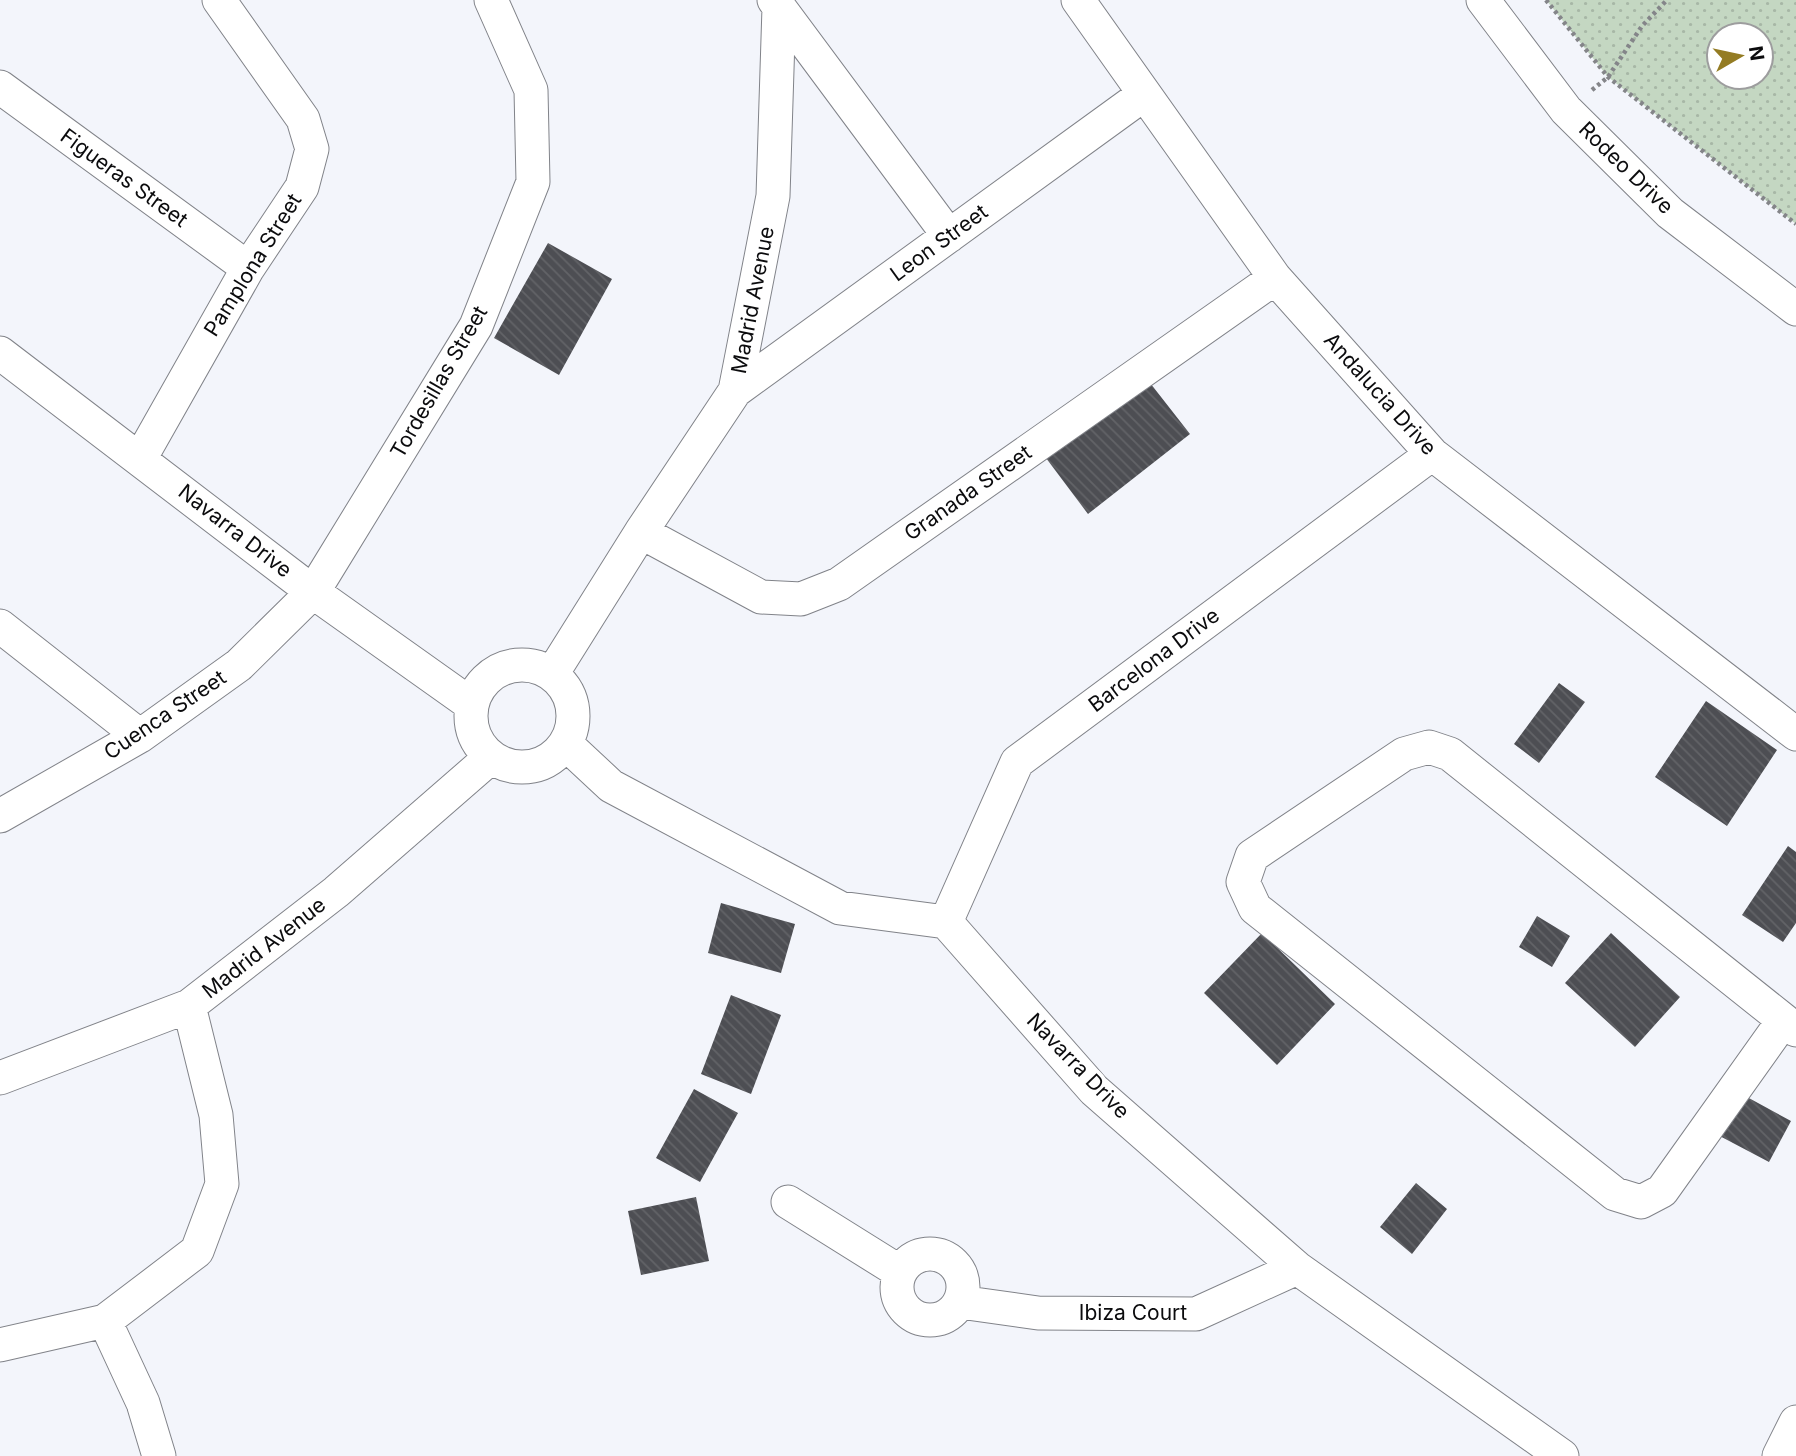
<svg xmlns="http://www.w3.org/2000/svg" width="1796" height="1456" viewBox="0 0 1796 1456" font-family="Inter,sans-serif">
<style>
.grass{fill:url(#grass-dots);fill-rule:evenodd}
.building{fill:url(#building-back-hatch)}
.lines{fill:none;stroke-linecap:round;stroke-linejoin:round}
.minor-casing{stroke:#818389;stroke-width:35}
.path{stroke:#848589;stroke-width:4.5;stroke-dasharray:3.5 3.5;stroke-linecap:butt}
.minor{stroke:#fff;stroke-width:33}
.labels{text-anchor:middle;stroke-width:7;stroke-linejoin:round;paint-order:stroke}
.street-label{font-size:21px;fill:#0b0b0d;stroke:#fff}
</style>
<defs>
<pattern id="grass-dots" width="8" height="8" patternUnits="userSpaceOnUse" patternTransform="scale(1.75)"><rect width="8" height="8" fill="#c4d7c2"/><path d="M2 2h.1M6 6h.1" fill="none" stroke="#a7b7a6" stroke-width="1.8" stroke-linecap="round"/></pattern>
<pattern id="building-back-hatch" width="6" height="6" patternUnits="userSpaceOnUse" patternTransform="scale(1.75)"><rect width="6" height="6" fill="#4d4e53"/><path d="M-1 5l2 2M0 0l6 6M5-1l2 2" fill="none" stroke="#626367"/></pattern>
</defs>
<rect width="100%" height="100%" fill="#f3f5fb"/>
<path class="grass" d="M 1546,0 L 1796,0 L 1796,224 L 1608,77 ZM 1719,35 L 1761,35 L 1761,77 L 1719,77 Z"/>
<path class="building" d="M 548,243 L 612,279 L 559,375 L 494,338 Z
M 1147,379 L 1190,434 L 1088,514 L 1046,458 Z
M 1559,683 L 1585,702 L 1539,763 L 1514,744 Z
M 1706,701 L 1777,750 L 1727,826 L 1655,777 Z
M 1788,846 L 1796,852 L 1796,923 L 1783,942 L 1742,915 Z
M 721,903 L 795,924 L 781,973 L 708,953 Z
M 1537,916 L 1570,936 L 1552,967 L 1519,947 Z
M 1262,933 L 1335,1004 L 1277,1065 L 1204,993 Z
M 1611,933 L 1680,997 L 1635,1047 L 1565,983 Z
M 731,995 L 781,1015 L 751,1094 L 701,1074 Z
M 694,1089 L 738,1113 L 700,1182 L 656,1158 Z
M 1736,1091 L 1791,1121 L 1769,1162 L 1714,1133 Z
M 1416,1183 L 1447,1209 L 1412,1254 L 1380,1227 Z
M 696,1197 L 709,1261 L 641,1275 L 628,1211 Z"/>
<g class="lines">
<defs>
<path id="minor" d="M 1078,0 L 1275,278 L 1432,454 L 1796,734
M 1483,0 L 1566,110 L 1670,213 L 1796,309
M 779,7 L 949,236
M 0,87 L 248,268
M 0,353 L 313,592 L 472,705
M 735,391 L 1143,95
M 140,459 L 248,268 L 302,187 L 312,149 L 303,119 L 219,0
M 641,532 L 761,597 L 801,599 L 839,584 L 1275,278
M 0,626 L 140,736
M471 716a51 51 0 1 1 102 0a51 51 0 1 1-102 0Z
M 552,674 L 641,532 L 735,391 L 773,196 L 779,7 L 774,0
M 566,744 L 611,786 L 840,908 L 946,922 L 1094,1090 L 1297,1268 L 1562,1456
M 0,816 L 140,736 L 239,665 L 313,592 L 476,326 L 533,182 L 531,90 L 491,0
M 946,922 L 1017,762 L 1432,454
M 1783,1021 L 1662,1191 L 1641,1202 L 1615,1194 L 1255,908 L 1243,882 L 1252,856 L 1404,754 L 1429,747 L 1450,754 L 1796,1030
M 0,1078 L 189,1006 L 336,892 L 491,757
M 788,1202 L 900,1272
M897 1287a33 33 0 1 1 66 0a33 33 0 1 1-66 0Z
M 960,1302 L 1038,1313 L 1196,1314 L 1297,1268
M 105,1321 L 143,1403 L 159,1456
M 0,1345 L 105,1321 L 197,1251 L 222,1184 L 216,1115 L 189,1006
M 1779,1456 L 1796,1422"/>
</defs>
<use href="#minor" class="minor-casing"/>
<path class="path" d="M 1546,0 L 1608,77 L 1796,224
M 1592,90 L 1608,77 L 1642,26 L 1667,0"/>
<use href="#minor" class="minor"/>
</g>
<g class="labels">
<g class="street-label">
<text transform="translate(1626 168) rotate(44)" y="7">Rodeo Drive</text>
<text transform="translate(124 178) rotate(36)" y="7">Figueras Street</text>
<text transform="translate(939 243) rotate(-36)" y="7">Leon Street</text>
<text transform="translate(253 265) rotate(-58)" y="7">Pamplona Street</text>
<text transform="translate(753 300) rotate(-79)" y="7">Madrid Avenue</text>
<text transform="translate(439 382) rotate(-60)" y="7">Tordesillas Street</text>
<text transform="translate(1380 394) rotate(48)" y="7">Andalucia Drive</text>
<text transform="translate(968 493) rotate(-35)" y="7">Granada Street</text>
<text transform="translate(235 531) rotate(38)" y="7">Navarra Drive</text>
<text transform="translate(1154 660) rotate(-37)" y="7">Barcelona Drive</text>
<text transform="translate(165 715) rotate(-34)" y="7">Cuenca Street</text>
<text transform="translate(264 948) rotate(-38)" y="7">Madrid Avenue</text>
<text transform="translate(1078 1066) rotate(46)" y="7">Navarra Drive</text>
<text x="1133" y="1320">Ibiza Court</text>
</g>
</g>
<g transform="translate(1740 56) rotate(81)"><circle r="33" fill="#ffffff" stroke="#9d9d9e" stroke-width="2"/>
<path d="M0-5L12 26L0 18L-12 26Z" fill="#947c23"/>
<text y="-10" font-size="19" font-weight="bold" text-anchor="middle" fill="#0b0b0d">N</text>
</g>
</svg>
